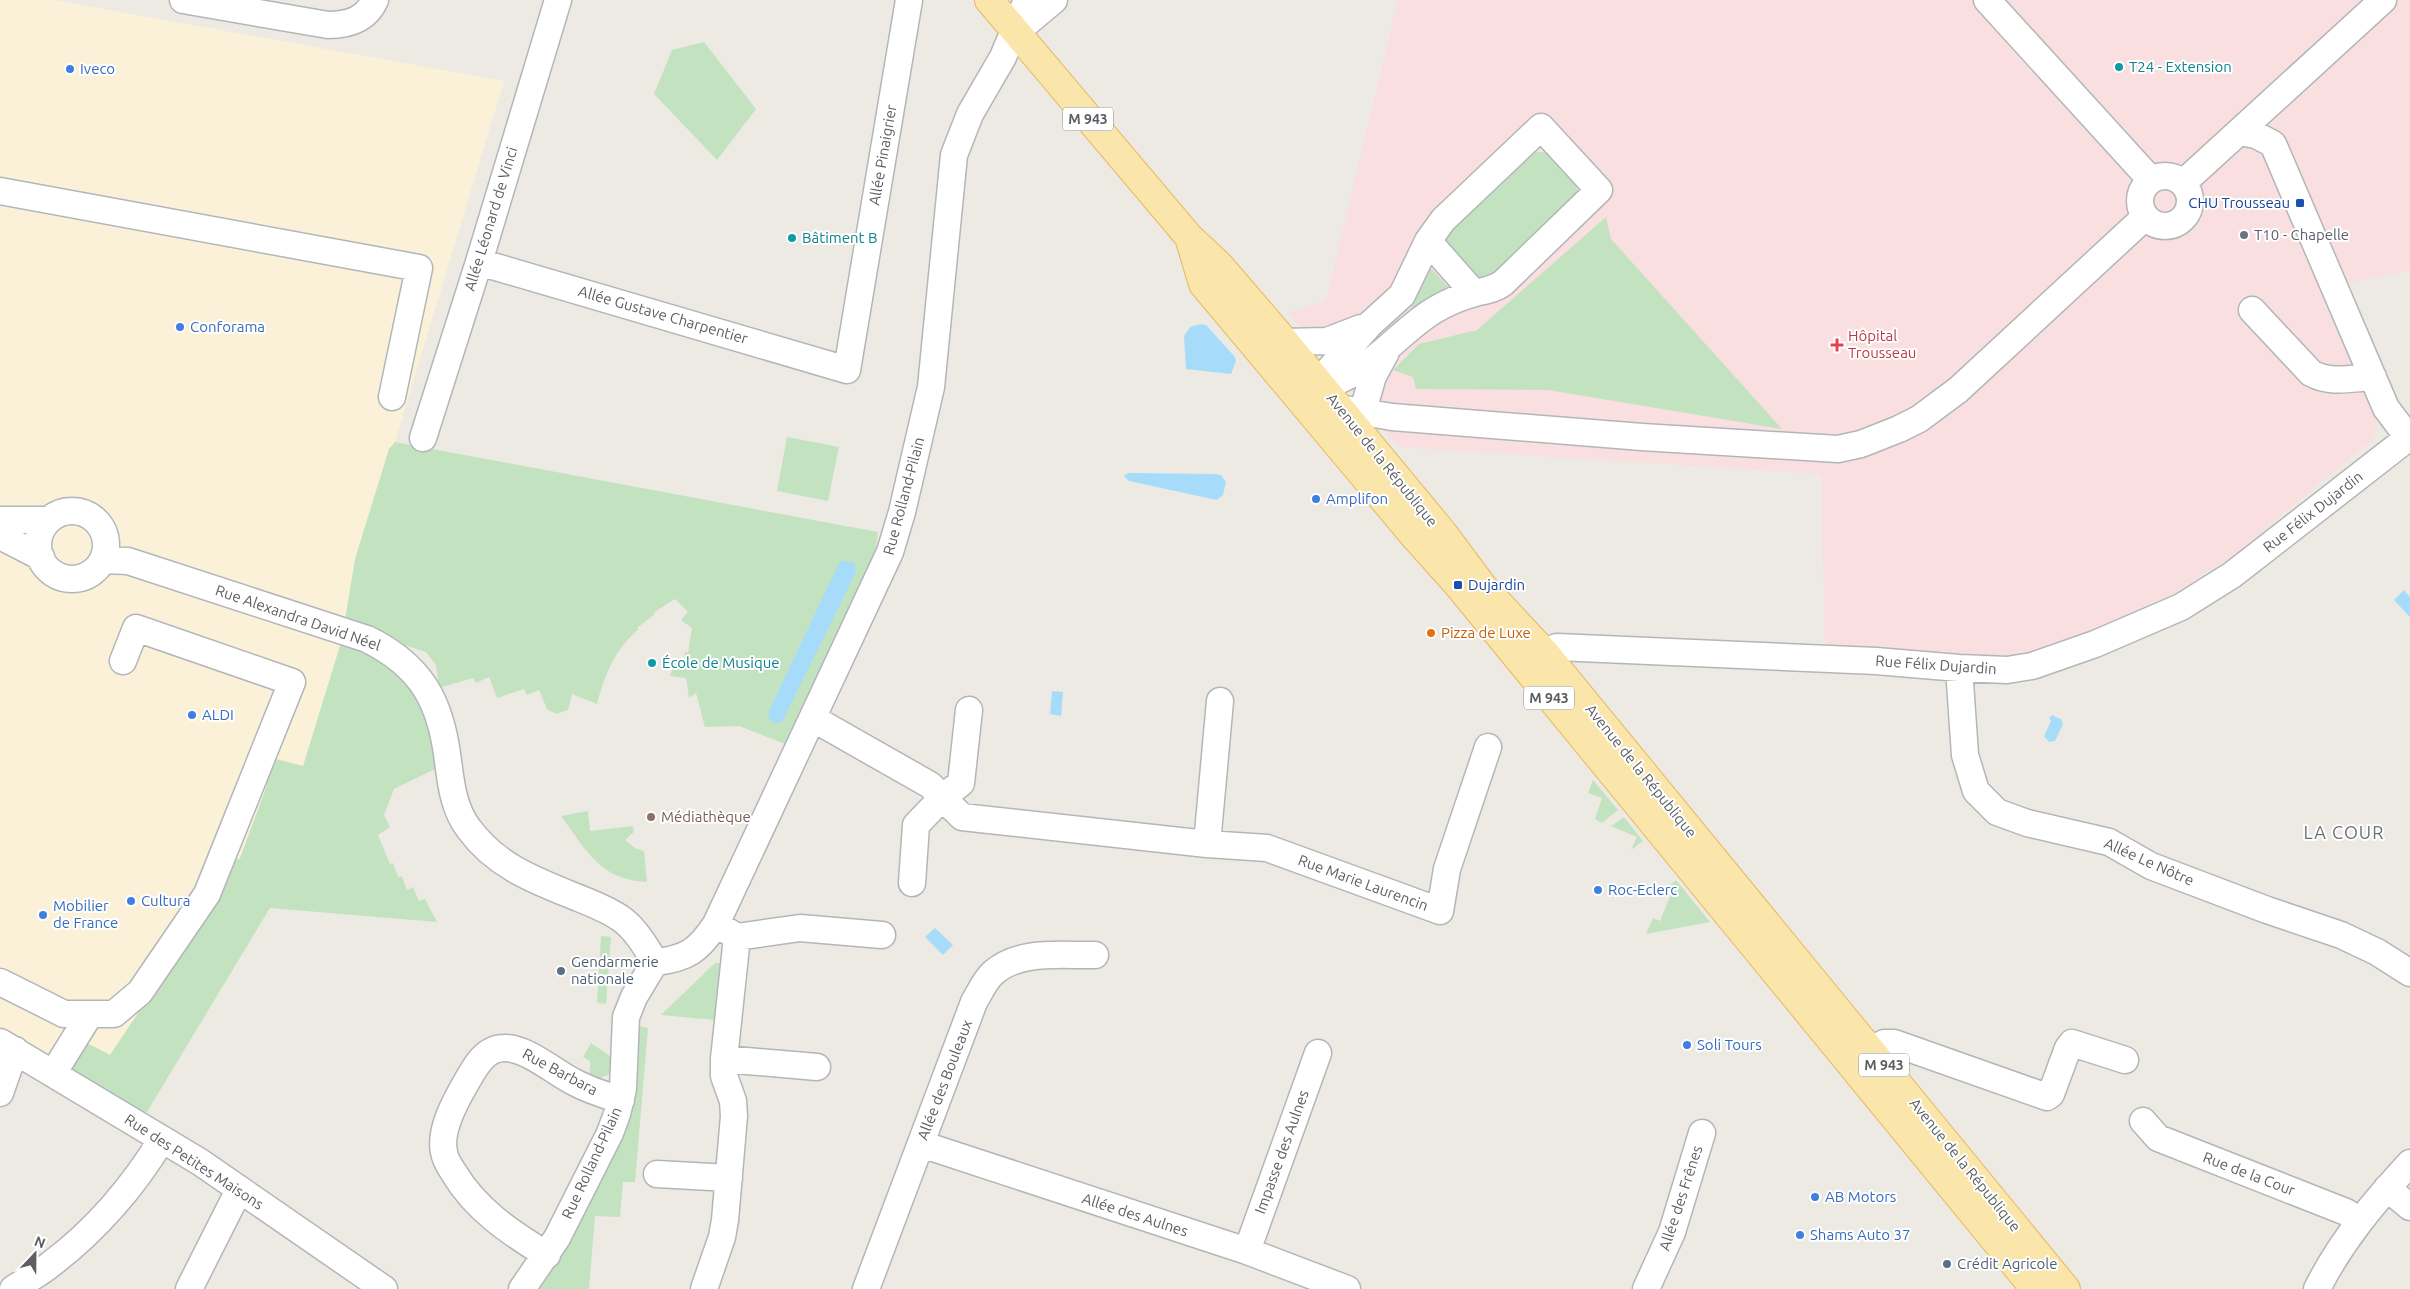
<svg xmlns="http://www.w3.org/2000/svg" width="2410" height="1289" viewBox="0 0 2410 1289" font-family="Ubuntu,sans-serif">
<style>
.commercial{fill:#fbf1d9}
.medical{fill:#f9dfdf}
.green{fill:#c3e3c0}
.water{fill:#a6dcfa}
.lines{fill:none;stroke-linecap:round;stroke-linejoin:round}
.minor-casing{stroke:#b3b6b9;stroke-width:29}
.major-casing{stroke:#e9b760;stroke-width:30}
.minor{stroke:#fff;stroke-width:26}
.major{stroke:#fae6ab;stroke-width:28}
.culture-dot{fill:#0f9aa8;stroke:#fff;stroke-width:2}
.shop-dot{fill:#3f7fe0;stroke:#fff;stroke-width:2}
.transit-dot{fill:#1a4fb4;stroke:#fff;stroke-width:2}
.worship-dot{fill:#6b7280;stroke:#fff;stroke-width:2}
.health-dot{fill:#e0444e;stroke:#fff;stroke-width:2}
.food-dot{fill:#e8710a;stroke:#fff;stroke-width:2}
.education-dot{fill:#8d6e63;stroke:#fff;stroke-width:2}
.service-dot{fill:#5c6f8a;stroke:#fff;stroke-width:2}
.labels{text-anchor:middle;stroke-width:4;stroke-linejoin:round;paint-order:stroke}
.shield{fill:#fff;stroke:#8c8f92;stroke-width:1}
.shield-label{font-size:14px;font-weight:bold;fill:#5b5f63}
.culture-label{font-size:15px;fill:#0d838f;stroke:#fff;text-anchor:start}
.shop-label{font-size:15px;fill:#366cbe;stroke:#fff;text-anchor:start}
.street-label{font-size:15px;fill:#5b5f63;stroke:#fff}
.transit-label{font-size:15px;fill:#164399;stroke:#fff;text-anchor:end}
.worship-label{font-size:15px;fill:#5b616d;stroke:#fff;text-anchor:start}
.health-label{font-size:15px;fill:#be3a42;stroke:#fff;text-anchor:start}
.food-label{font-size:15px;fill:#c56008;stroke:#fff;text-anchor:start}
.education-label{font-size:15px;fill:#785e54;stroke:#fff;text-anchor:start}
.service-label{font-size:15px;fill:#4e5e75;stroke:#fff;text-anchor:start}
.quarter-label{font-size:18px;letter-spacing:1px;fill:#6c7174;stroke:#fff}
</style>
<rect width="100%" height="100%" fill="#edeae3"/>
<path class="commercial" d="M 0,0 L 53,0 L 504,81 L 395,442 L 389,450 L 355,559 L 343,636 L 303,767 L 270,908 L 147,1112 L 130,1120 L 0,1042 Z"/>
<path class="medical" d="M 1398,0 L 2410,0 L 2410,271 L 2335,285 L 2379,416 L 2376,433 L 2372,440 L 2237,552 L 2181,589 L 2059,646 L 2013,660 L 1951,657 L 1825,644 L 1821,474 L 1398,447 L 1289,313 L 1326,300 Z"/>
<path class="green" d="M 704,42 L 756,109 L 717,160 L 654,94 L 672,50 Z
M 1534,152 L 1547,152 L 1576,182 L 1578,196 L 1487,279 L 1477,282 L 1443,245 L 1446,234 Z
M 1606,217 L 1611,239 L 1782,429 L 1548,390 L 1416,389 L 1413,377 L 1393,370 L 1419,344 L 1477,330 Z
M 1431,268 L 1450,289 L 1412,309 L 1411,298 L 1421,288 Z
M 787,437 L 839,447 L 828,501 L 777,491 Z
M 395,442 L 878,532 L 873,566 L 788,745 L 739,726 L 705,727 L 696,693 L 689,698 L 686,678 L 670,676 L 674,665 L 684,667 L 685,651 L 688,653 L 692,628 L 681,620 L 688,612 L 675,599 L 653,613 L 655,614 L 637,628 L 639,629 C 615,649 605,674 597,704 L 572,694 L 568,710 L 556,714 L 547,709 L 539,690 L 527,695 L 524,689 L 497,698 L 489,677 L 476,683 L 473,678 L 439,688 L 436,665 L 426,652 L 344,626 L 355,559 L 389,449 Z
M 343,636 L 370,645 L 423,696 L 437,768 L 394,789 L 384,815 L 390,827 L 378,835 L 390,864 L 393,863 L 398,877 L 402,876 L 407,890 L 413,887 L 419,901 L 425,899 L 437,922 L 270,908 L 147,1112 L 130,1109 L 73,1072 L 72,1068 L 85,1046 L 89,1044 L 110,1055 L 216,896 L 228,865 L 240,858 L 267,785 L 261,776 L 266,763 L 276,759 L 303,766 Z
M 1593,780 L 1618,810 L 1602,823 L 1595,819 L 1602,798 L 1588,793 Z
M 588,811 L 590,831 L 633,826 L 634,832 L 625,840 L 635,848 L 644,851 L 647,882 C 600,880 586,850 561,816 Z
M 1624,817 L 1643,841 L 1631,850 L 1637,837 L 1611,826 Z
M 1676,880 L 1710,922 L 1646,934 L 1653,918 L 1660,921 L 1671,894 L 1664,891 Z
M 601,936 L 611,937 L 606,1004 L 597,1003 Z
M 715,963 L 720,963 L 715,1020 L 661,1015 Z
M 634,1025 L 648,1028 L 635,1182 L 623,1182 L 620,1217 L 595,1216 L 589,1289 L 534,1289 L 553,1262 Z
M 591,1043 L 610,1056 L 613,1062 L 610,1074 L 596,1080 L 587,1079 L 590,1071 L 590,1061 L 583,1057 Z"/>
<path class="water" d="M 1201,324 L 1206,325 L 1235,357 L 1236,361 L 1231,374 L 1186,369 L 1184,336 L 1190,327 Z
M 1128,473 L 1214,474 L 1221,475 L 1226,482 L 1223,495 L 1217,500 L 1129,481 L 1124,476 Z
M 842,561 L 854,563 L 856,572 L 782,722 L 774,723 L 768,717 L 769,711 L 839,563 Z
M 2404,590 L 2410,597 L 2410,617 L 2394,600 Z
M 1052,691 L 1063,692 L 1061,716 L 1050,714 Z
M 2054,715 L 2055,717 L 2061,719 L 2063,724 L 2055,741 L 2049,742 L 2044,736 L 2051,721 L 2049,717 Z
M 935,928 L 953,945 L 943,955 L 925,937 Z"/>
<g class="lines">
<defs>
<path id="minor" d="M 183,0 L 328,25 C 348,25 366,20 375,0
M 1987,0 L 2151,180
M 1016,32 L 1054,0
M 2239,132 L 2256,135 L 2273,144 L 2386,408 L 2410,440
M2140 201a25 25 0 1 1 50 0a25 25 0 1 1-50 0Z
M 2183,183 L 2383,0
M 0,191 L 419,268 L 392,397
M 1428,241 L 1474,293
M 479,262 L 847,370 L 909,0
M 2252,310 L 2311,373 C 2330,384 2352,378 2373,377
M 1284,342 L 1327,341 L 1361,328
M 1301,381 C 1307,382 1316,387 1323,385 C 1368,376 1396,334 1433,311 C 1444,304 1462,296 1475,293 C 1487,290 1493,290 1503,283 L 1599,190 L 1541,127 L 1443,220 L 1428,241 L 1402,295 L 1369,325 L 1329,370 L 1321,386 L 1321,406
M 1327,400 L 1339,408 L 1392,417 L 1642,437 L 1838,449 L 1861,444 L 1899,429 L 1919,419 L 1958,390 L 2144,218
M 1358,428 L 1373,376 L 1386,352
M 423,438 L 479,262 L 558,0
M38 545a34 34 0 1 1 68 0a34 34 0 1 1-68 0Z
M 0,520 L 48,520
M 0,536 L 41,557
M 103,560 L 128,561 L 367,639 C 422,666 441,702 448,761 C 451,785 454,810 469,829 C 496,866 534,880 576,897 C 591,903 607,909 620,918 C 635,928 646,947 655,962
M 1544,652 L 1557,647 L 1876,661 L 1959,668 L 2007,670 L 2032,666 L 2095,644 L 2181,607 L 2232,575 L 2408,438
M 1959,668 L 1965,755 L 1976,791 L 1997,812 L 2027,823 L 2109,842 L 2151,866 L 2267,910 L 2341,935 L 2377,952 L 2410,973
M 814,719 L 930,785 L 962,817 L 1207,844 L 1267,848 L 1440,911 L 1447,869 L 1488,747
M 1207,844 L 1220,701
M 912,883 L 916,825 L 942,798 L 961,783 L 969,710
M 737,937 L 800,928 L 882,935
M 655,962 C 687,959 699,950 716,924 L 890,552 L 902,512 L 931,387 L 954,155 L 970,114 L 1003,57 L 1027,0
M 0,982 L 64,1014 L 114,1014 L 140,992 L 207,894 L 292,682 L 136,628 L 123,661
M 0,1042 L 200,1162 L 384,1289
M 1872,1050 L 1884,1043 L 1894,1043 L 2047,1097 L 2051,1094 L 2068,1048 L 2072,1043 L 2125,1060
M 724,1059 L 817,1067
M 54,1072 L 90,1014
M 0,1093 L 15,1050
M 2143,1121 L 2158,1138 L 2346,1212 L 2359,1221
M 921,1144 L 1247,1251 L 1347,1289
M 657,1174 L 729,1178
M 2387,1188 L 2410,1207
M 1247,1251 L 1318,1053
M 547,1255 C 511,1233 476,1210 454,1173 C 450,1167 445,1160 444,1152 C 439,1130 456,1100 467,1081 C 475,1067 485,1048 504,1048 C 525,1047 553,1071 572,1081 C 588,1090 604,1095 621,1100
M 13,1289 C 25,1281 39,1274 51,1264 C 95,1231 134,1186 162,1139
M 189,1289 L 239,1190
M 522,1289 L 557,1238 L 610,1133 L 617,1114 L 623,1089 L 626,1017 L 634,997 L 655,962
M 704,1289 L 722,1237 L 725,1220 L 734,1116 L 733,1101 L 724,1076 L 724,1059 L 737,937 L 716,924
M 866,1289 L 974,1002 C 980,992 985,980 993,973 C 1020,949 1062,956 1095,955
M 1646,1289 L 1672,1232 L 1702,1133
M 2317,1289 C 2341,1241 2374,1202 2410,1163"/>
<path id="major" d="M 989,0 L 1189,237 L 1220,266 L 1280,336 L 1443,533 L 1484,588 L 1544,652 L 2066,1289
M 1189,237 L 1203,284 L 1415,537 L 1458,585 L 2035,1289"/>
</defs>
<use href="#minor" class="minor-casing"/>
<use href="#major" class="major-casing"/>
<use href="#minor" class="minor"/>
<use href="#major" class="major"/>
</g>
<g class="culture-dot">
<circle cx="2119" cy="67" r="5"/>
<circle cx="792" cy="238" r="5"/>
<circle cx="652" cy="663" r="5"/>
</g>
<g class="shop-dot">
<circle cx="70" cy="69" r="5"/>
<circle cx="180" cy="327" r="5"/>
<circle cx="1316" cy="499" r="5"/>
<circle cx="192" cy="715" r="5"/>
<circle cx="1598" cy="890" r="5"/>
<circle cx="131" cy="901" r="5"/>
<circle cx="43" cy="915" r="5"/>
<circle cx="1687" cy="1045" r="5"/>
<circle cx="1815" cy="1197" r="5"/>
<circle cx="1800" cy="1235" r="5"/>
</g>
<g class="transit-dot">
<rect x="2295" y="198" width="10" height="10" rx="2.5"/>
<rect x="1453" y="580" width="10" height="10" rx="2.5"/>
</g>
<circle class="worship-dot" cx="2244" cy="235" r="5"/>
<path class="health-dot" d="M1834.5 337.5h5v5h5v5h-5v5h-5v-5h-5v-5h5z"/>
<circle class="food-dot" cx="1431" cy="633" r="5"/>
<circle class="education-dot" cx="651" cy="817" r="5"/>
<g class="service-dot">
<circle cx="561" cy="971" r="5"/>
<circle cx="1947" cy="1264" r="5"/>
</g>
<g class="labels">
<g class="shield">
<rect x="1063" y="107.5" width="50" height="23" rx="4"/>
<rect x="1524" y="686.5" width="50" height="23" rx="4"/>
<rect x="1859" y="1053.5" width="50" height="23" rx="4"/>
</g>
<g class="shield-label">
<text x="1088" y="124">M 943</text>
<text x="1549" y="703">M 943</text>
<text x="1884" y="1070">M 943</text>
</g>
<g class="culture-label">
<text x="2129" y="72">T24 - Extension</text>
<text x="802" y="243">Bâtiment B</text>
<text x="662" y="668">École de Musique</text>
</g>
<g class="shop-label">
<text x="80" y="74">Iveco</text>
<text x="190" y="332">Conforama</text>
<text x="1326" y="504">Amplifon</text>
<text x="202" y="720">ALDI</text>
<text x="1608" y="895">Roc-Eclerc</text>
<text x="141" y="906">Cultura</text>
<text x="53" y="911">Mobilier<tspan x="53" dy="17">de France</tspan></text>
<text x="1697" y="1050">Soli Tours</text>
<text x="1825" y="1202">AB Motors</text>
<text x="1810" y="1240">Shams Auto 37</text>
</g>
<g class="street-label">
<text transform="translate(883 155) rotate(-80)" y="5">Allée Pinaigrier</text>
<text transform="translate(491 219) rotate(-73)" y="5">Allée Léonard de Vinci</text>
<text transform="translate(663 315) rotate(16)" y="5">Allée Gustave Charpentier</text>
<text transform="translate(1382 460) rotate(51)" y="5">Avenue de la République</text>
<text transform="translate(904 496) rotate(-75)" y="5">Rue Rolland-Pilain</text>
<text transform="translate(2313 512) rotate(-38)" y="5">Rue Félix Dujardin</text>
<text transform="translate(298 618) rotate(19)" y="5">Rue Alexandra David Néel</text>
<text transform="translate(1936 665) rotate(4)" y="5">Rue Félix Dujardin</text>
<text transform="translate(1641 771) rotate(51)" y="5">Avenue de la République</text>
<text transform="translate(2149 862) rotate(24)" y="5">Allée Le Nôtre</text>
<text transform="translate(1363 883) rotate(20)" y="5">Rue Marie Laurencin</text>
<text transform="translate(560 1072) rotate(28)" y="5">Rue Barbara</text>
<text transform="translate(945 1080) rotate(-69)" y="5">Allée des Bouleaux</text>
<text transform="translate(1282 1152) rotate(-70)" y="5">Impasse des Aulnes</text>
<text transform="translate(194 1162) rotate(33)" y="5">Rue des Petites Maisons</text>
<text transform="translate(592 1163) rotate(-65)" y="5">Rue Rolland-Pilain</text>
<text transform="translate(1965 1165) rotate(51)" y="5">Avenue de la République</text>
<text transform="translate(2249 1174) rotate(21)" y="5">Rue de la Cour</text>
<text transform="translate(1681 1198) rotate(-72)" y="5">Allée des Frênes</text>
<text transform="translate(1135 1215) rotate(18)" y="5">Allée des Aulnes</text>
</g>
<g class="transit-label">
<text x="2290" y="208">CHU Trousseau</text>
<text x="1468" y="590" text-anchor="start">Dujardin</text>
</g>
<g class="worship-label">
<text x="2254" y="240">T10 - Chapelle</text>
</g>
<g class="health-label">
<text x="1848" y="341">Hôpital<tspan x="1848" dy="17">Trousseau</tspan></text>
</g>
<g class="food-label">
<text x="1441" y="638">Pizza de Luxe</text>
</g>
<g class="education-label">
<text x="661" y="822">Médiathèque</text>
</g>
<g class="service-label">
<text x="571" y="967">Gendarmerie<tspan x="571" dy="17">nationale</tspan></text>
<text x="1957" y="1269">Crédit Agricole</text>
</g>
<g class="quarter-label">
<text x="2344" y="839">LA COUR</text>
</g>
</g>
<g transform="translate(35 1254) rotate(22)" stroke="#ffffff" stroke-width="4" paint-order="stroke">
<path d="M0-4L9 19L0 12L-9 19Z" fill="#5b5f63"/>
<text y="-8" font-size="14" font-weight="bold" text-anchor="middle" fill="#5b5f63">N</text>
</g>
</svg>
